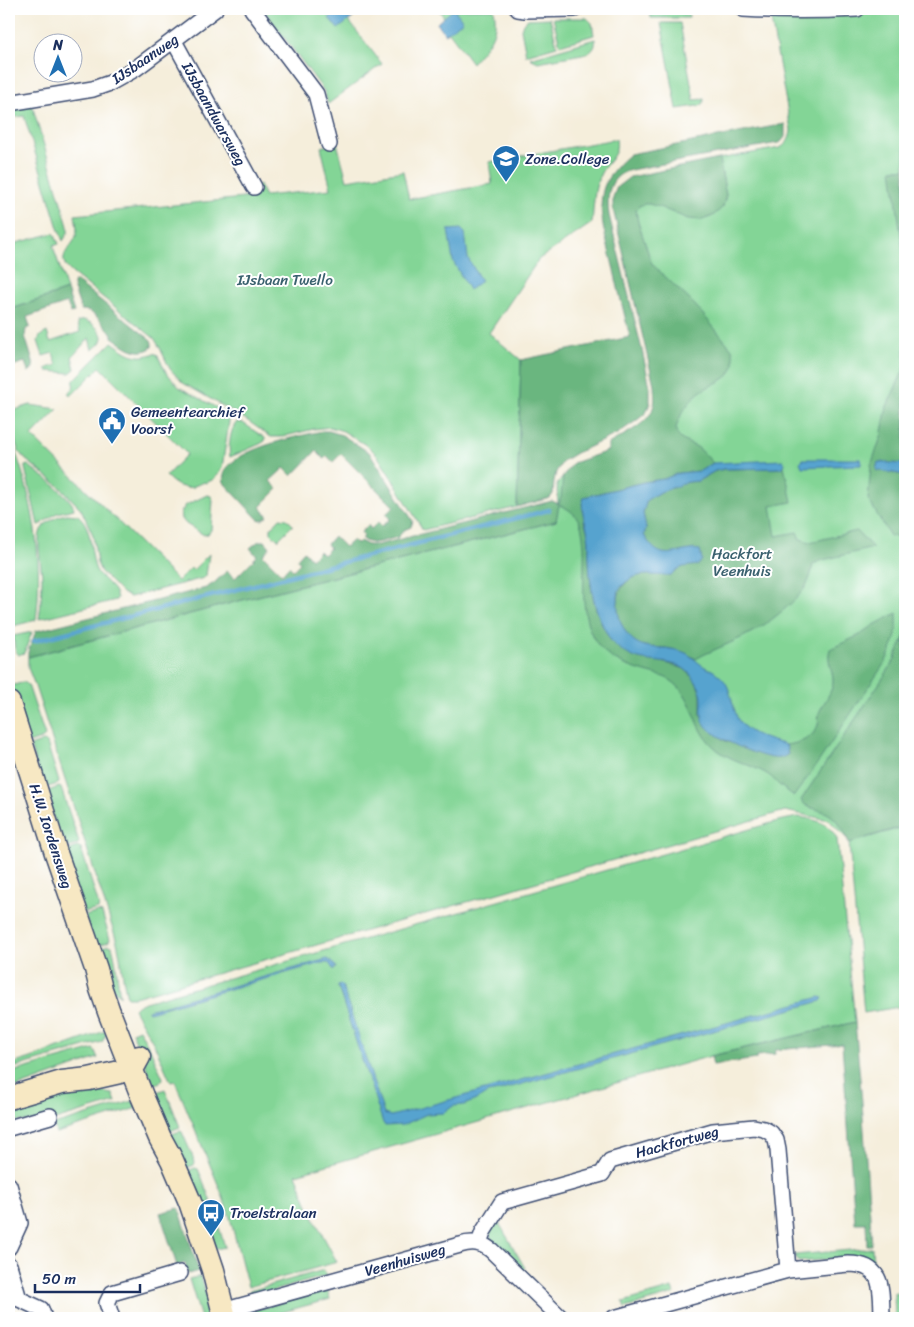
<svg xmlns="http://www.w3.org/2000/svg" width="914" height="1327" viewBox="0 0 914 1327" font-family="Sriracha,sans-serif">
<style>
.green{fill:#83d596;stroke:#4f827a}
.forest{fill:#6ab67f;stroke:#42726e}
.water{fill:#56a3cf;stroke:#386996}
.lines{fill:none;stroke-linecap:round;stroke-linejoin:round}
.stream{stroke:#56a3cf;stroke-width:4.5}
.street-casing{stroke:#3c4c71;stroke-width:18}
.secondary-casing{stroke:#3c4c71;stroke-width:25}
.street{stroke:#fff;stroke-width:15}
.secondary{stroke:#f7e8c3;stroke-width:22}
.labels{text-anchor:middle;stroke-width:4;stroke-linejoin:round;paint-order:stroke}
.street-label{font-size:15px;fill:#1b2f5e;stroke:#fff}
.poi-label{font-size:15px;fill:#1b2f5e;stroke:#fff;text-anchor:start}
.park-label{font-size:15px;fill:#3a616f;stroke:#fff}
</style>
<rect width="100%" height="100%" fill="#fff"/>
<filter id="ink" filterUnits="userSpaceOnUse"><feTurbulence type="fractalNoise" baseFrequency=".02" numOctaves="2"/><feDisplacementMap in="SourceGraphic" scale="10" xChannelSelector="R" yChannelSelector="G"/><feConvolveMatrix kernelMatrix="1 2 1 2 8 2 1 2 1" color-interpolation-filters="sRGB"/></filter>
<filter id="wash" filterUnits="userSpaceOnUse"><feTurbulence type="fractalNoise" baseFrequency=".0096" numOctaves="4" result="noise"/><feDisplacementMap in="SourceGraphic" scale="20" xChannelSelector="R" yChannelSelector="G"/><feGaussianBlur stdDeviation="1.12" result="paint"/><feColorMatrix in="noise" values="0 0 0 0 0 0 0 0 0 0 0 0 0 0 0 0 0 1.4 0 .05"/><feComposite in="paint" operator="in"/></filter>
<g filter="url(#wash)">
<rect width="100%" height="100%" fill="#f5eedb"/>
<path class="green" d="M 263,9 L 357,9 L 360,12 L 349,21 L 382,64 L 328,104 L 324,91 Z
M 438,9 L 494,9 C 499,35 488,44 472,63 L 449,32 L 445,34 L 437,23 L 444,17 Z
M 887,9 L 905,9 L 905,169 L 892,169 L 905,185 L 905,1006 L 864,1013 L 849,843 L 900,828 L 848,840 L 829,820 L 785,811 L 135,997 L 127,997 C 122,979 122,961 117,942 L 34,683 L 28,668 L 28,657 L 250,598 L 556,521 L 558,506 L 557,484 L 573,466 L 634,439 L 655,422 L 661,395 L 618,201 L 647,196 L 693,219 L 702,220 L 713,216 L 726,195 L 719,159 L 780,148 C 787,144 790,139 791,130 L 770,14 C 810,14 849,16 887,9 Z
M 688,10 L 689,18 L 651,18 L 650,11 Z
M 550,18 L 557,46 L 526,55 L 521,29 L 523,23 L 528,19 Z
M 553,18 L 587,18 L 592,23 L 594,35 L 560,45 Z
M 661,23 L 680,23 L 694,100 L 704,99 C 704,103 702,105 698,107 L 697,106 L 677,109 Z
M 595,39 C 596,46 594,50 588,53 L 538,62 L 530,58 Z
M 32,105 L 68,226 L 68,233 L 63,241 L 58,228 L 24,116 L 9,118 L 9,108 Z
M 616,139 C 619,156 608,160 601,173 C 593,188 594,207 592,223 L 539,259 L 489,333 L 521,360 L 517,507 L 423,530 L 396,485 L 377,455 L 369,447 L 343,431 L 330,427 L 314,429 L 281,437 L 271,437 L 245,419 L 183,383 L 170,369 L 159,346 L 154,338 L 71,272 C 54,256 72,249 76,236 C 78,229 76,222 75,215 L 253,197 L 250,191 L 259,185 L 265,196 L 331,189 L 321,147 L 337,143 L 347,180 L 403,171 L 409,199 L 492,184 L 489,162 Z
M 54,233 L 59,244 L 53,246 L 67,290 L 9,310 L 9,245 Z
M 83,320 C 91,321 106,333 101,341 C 100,344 95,348 92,350 L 89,338 L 72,357 L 75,369 L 70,373 L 47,371 L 47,368 L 57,365 L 53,353 L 43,356 L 38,341 L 40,336 L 47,332 L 50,342 L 80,332 L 77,322 Z
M 112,342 C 122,349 132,358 145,356 C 150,355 152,353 157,354 L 166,372 L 179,387 L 228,414 L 229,422 L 222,468 L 214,479 L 206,483 L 205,482 L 194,486 L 194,487 C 181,489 175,485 166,476 L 187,454 L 100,367 L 71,396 L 68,393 L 73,389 L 74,380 Z
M 30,405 L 58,409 L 32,436 L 178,581 L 191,568 L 193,570 L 209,554 L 206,576 L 204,578 L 130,597 L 122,593 L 101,572 L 97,563 L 93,535 L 81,509 L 59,486 L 25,459 L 19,452 L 9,424 L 9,412 Z
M 237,422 L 243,423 L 265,438 L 265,441 L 260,444 L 230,457 C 228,448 230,429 237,422 Z
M 9,434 C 14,449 20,463 24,478 C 37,524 42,573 36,620 L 13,626 L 9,606 Z
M 28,465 C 38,473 73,497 74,509 L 57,513 L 41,524 L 38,525 L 25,468 L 25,466 Z
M 207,495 L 211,496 L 213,500 L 211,530 L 208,534 L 204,535 L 186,524 L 182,519 L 181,512 L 186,505 Z
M 67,514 L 78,515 C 94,529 89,552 96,570 C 101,580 115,586 117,598 L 116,600 L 39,619 C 41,605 42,591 42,576 C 41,564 36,540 41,530 C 46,522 58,515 67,514 Z
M 280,518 L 287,519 L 293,525 L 278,540 L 271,533 L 271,528 Z
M 32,632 L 24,653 L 18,655 L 15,649 L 13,636 Z
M 24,682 L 28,685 L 45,736 L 43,738 L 29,743 L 11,686 Z
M 44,741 L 47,743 L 59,782 L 58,784 L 44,788 L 30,746 Z
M 59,787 L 61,788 L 79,842 L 77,845 L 63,849 L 45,792 Z
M 798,817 C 815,819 830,823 837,839 L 855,1022 L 711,1056 L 296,1174 L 310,1211 L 337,1262 L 248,1287 L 230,1218 L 222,1194 L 175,1081 L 171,1082 L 155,1046 L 134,1009 L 137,1006 L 145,1002 L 778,821 Z
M 78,847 L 81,848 L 99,906 L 98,909 L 84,913 L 64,852 Z
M 98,912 L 102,913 L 110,939 L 108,942 L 95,946 L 85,916 Z
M 109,945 L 112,946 C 117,963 117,979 120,996 L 112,987 L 96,949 Z
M 139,1029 L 150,1049 L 163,1078 L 162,1081 L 154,1085 L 132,1032 Z
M 105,1031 L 106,1035 L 102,1042 L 9,1069 L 9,1065 L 31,1058 Z
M 94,1049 L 98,1058 L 9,1090 L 9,1073 Z
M 165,1089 L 180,1127 L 168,1132 L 157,1092 Z
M 94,1091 L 113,1094 L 116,1102 L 55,1120 L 9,1122 L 9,1106 L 29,1101 Z
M 133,1101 L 137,1108 L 56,1133 L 54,1125 Z
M 180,1131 L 182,1132 L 195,1162 L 194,1165 L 184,1169 L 169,1135 Z
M 195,1168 L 198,1169 C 209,1194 217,1220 225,1247 L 216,1249 L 185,1172 Z
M 499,1223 L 525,1268 L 521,1271 L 492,1243 L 490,1229 L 494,1225 Z
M 872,1248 L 873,1262 L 861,1258 L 854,1257 L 799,1262 L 794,1255 Z
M 324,1270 L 326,1276 L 251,1297 L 249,1291 Z
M 201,1276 L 212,1318 L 201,1318 L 189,1279 Z
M 672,1288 L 674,1294 L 625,1308 L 623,1302 Z
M 327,1289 L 330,1299 L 261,1318 L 256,1318 L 254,1310 Z
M 905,1292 L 905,1318 L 895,1318 L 894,1293 Z"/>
<path class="forest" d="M 785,124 L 785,137 L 781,142 L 778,143 L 641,168 C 636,169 629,170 625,172 C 607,180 607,199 609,215 L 642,350 L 650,387 L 650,403 L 646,413 L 636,421 L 617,434 L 576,453 L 563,461 L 556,472 L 554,481 L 553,494 L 550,498 L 517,507 L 521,360 L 630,337 C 624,313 618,289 613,266 C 607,241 596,212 604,187 C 608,175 620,161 630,154 Z
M 719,159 L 726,195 L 723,207 L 713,216 L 702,220 L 688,219 L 659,207 L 649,204 L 644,204 L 639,206 L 636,210 L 638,222 L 652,264 L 695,305 L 732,349 C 741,379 719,379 700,392 C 691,398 672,424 677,434 C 681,442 690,443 697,447 C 703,451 708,458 713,463 L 700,471 L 679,473 L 664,479 L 644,482 L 584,497 L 584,522 L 588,532 L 589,547 L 589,558 L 591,586 L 595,606 L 601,623 L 611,641 L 639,659 L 656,660 L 685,669 L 695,680 L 701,694 L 701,715 L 707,727 L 725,741 L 780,758 L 788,754 L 786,745 C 800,743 813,739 818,725 C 819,721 818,717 819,713 C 823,702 833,693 833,680 C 833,670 826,660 830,649 L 860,635 L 874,625 L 897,613 C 898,634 895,642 886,661 L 811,773 L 794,796 C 789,792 784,789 779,785 C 775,781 772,777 767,774 C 749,763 725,760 711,744 C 693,725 694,695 670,680 C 664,676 656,675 649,673 C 625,666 606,660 593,637 C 579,611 585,575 584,547 C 583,539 583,529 579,521 C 574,512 567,508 559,505 L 556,521 L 250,598 L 28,657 L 28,652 L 36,631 L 206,588 L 214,583 L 227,571 L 235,578 L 257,556 L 250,548 L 259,541 L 265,541 L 270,547 L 263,555 L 282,574 L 289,566 L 293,570 L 300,563 L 297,559 L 304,551 L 311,559 L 319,551 L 323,555 L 330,548 L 327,544 L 334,536 L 345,547 L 353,540 L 357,544 L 360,541 L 368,545 L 377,545 L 552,501 L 559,504 L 561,497 L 563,476 L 573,463 L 608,451 L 608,444 C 621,436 649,424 653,408 C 656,401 654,392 654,385 L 613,209 L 613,197 L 617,187 L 630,177 Z
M 892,169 L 905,169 L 905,266 Z
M 76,281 L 151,340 L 152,343 L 152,347 C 138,358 124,345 112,337 L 112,334 L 110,331 C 102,323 93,309 81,310 L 73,286 L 73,283 Z
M 67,290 L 74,312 L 71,313 L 67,303 L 27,317 L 30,327 L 26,329 L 25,336 L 33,362 C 34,366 33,370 28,372 L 25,362 L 9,367 L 9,356 L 12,352 L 9,341 L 9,310 Z
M 905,367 L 905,464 L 876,470 L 905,475 L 905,537 L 890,536 L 868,499 L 871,465 L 881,437 L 887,406 Z
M 322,431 L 329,431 L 342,435 L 370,453 L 413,521 L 411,527 L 404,530 L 398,537 L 380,542 L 372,543 L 365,541 L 362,539 L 364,536 L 361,532 L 368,525 L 371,529 L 378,522 L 382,526 L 390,519 L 386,514 L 394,507 L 341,454 L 333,462 L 327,456 L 324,459 L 316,451 L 292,476 L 284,468 L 270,481 L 278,489 L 260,507 L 268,516 L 262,520 L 258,519 L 224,483 C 215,451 301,436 322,431 Z
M 784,466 L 792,502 L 771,506 L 776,536 L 797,532 L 800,539 L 810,542 L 857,531 L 873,548 L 823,560 L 813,564 C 812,572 810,579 806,586 C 798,600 770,622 756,630 C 739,640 720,647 703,655 L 696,659 C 687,654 678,650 667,648 C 658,647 649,649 640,645 C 618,635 608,595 629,580 C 640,571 658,576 671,575 C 678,567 684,566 694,565 L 695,549 C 684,551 668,557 657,552 C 651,549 647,541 644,535 L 646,528 L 643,513 L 646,500 L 658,493 L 688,482 L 698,481 L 715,471 L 724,469 L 782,468 Z
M 905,635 L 905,826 L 849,843 C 843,829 837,816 822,811 C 814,808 806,808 801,800 L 893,663 Z
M 855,1022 L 862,1102 L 872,1245 L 867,1245 L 866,1223 L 855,1223 L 842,1044 L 776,1050 L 775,1054 L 757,1056 L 757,1059 L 713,1065 L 711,1056 Z
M 179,1208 L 199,1271 L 188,1274 L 185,1263 L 177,1266 L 160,1213 Z"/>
<path class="water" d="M 342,9 L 357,9 L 360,12 L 338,29 L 329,18 Z
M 454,9 L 463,21 L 445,34 L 437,23 Z
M 461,229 L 465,233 L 468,258 L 481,281 L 469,290 L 453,261 L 448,230 Z
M 803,459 L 861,459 L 861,465 L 802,467 L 800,462 Z
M 783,460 L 785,464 L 782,468 L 724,469 L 715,471 L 698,481 L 688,482 L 658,493 L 647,500 L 643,513 L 646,528 L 644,535 C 656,555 663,556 684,551 C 690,550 694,549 700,550 L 702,560 L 698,565 C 686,567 680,565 671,575 C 654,577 638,570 624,584 C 623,585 620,588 619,590 C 618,593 618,598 618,601 C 617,610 619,619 623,627 C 639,657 660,642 686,653 C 693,657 698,663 705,667 C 708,669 712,669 715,672 C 731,683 729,694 735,711 C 736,714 737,718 739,721 C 750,736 770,740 786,745 L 788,754 C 784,757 780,759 774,758 C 759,757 715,738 706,726 C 698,716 704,705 701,693 C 699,685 693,677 687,671 C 675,660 653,663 639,659 C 631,657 622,651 616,646 C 612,643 609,638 607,634 C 594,611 590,586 589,560 C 588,551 590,543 588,534 C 586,521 579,510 584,497 L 644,482 L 664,479 L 679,473 L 700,471 L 713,463 Z
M 878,462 L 905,464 L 905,475 L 876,470 Z
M 327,959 C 331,961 333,963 336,967 L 335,969 L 333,969 L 329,963 L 321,963 L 149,1012 L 148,1011 L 148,1010 Z
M 341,984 L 342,985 L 384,1114 L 391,1116 L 820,997 L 823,998 L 821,1001 L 515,1086 L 499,1091 L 488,1093 L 474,1101 L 464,1105 L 453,1106 L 444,1113 L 427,1114 L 403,1125 L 385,1126 L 383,1123 L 338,987 L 338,985 Z"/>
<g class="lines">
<path class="stream" d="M 34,641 L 549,510"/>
</g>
</g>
<g filter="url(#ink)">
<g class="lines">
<defs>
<path id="street" d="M 252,9 L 316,94 L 329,144
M 518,9 L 525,10 L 575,9
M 743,9 C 781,11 819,11 857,9
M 174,41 L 254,187
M 9,103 L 93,89 L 110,83 L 135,69 L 215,9
M 9,1128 L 50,1116
M 9,1185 L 20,1223 L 9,1247
M 479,1243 L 483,1232 L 502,1202 L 602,1174 L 610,1161 L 713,1131 L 754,1127 L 764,1129 L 771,1133 L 776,1140 L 778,1150 L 788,1270
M 9,1265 L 19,1299 L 41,1309 L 44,1318
M 223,1311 L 460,1245 C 472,1241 481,1242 491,1250 L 561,1318
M 112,1318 L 107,1303 L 112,1293 L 180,1273
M 614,1318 L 788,1270 L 848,1264 C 885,1264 881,1290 882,1318"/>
<path id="secondary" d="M 9,703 L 56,853 L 96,969 L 101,989 L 109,1012 L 142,1096 L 160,1138 L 172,1160 L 190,1202 L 213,1270 L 225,1318
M 9,1098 L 62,1082 L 89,1079 L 120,1072 L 134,1066 L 139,1057"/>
</defs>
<use href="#street" class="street-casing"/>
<use href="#secondary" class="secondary-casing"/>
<use href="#street" class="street"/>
<use href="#secondary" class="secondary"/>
</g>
</g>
<defs>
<symbol id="school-pin" viewBox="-11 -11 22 30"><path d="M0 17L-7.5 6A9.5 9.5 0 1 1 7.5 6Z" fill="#1f6fb2" stroke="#fff"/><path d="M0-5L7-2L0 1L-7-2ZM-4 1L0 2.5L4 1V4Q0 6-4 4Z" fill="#fff"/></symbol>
<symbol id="civic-pin" viewBox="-11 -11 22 30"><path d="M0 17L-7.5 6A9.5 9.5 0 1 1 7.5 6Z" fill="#1f6fb2" stroke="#fff"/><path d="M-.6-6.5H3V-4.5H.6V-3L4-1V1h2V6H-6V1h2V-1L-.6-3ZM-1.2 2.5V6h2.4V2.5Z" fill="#fff"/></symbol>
<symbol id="bus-pin" viewBox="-11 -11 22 30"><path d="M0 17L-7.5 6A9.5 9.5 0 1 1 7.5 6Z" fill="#1f6fb2" stroke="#fff"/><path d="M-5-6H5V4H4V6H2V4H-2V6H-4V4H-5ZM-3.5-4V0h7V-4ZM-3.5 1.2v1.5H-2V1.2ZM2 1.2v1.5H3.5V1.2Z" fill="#fff"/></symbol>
</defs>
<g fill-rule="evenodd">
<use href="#school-pin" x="490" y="143" width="32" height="43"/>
<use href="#civic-pin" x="96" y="405" width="32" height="43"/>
<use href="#bus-pin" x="195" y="1197" width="32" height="43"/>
</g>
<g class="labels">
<g class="street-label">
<text transform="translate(145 59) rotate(-34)" y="5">IJsbaanweg</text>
<text transform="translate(214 114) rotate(61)" y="5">IJsbaandwarsweg</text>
<text transform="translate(51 836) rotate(72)" y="5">H.W. Iordensweg</text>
<text transform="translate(677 1142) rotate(-15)" y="5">Hackfortweg</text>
<text transform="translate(405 1260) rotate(-16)" y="5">Veenhuisweg</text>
</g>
<g class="poi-label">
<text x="525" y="164">Zone.College</text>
<text x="131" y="417">Gemeentearchief<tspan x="131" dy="17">Voorst</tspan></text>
<text x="230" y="1218">Troelstralaan</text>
</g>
<g class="park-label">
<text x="285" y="285">IJsbaan Twello</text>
<text x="742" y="559">Hackfort<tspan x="742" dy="17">Veenhuis</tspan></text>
</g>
</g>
<rect width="914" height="1327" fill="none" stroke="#fff" stroke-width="30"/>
<g transform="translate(58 58)"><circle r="24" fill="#ffffff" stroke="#a4acbf"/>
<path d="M0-4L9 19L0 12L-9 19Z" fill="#1f6fb2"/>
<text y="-8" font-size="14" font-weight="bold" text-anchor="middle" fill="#1b2f5e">N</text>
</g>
<path d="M35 1284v8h105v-8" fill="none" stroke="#1b2f5e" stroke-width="2.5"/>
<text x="42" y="1284" font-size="15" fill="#1b2f5e" stroke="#ffffff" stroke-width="4" paint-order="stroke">50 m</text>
</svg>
